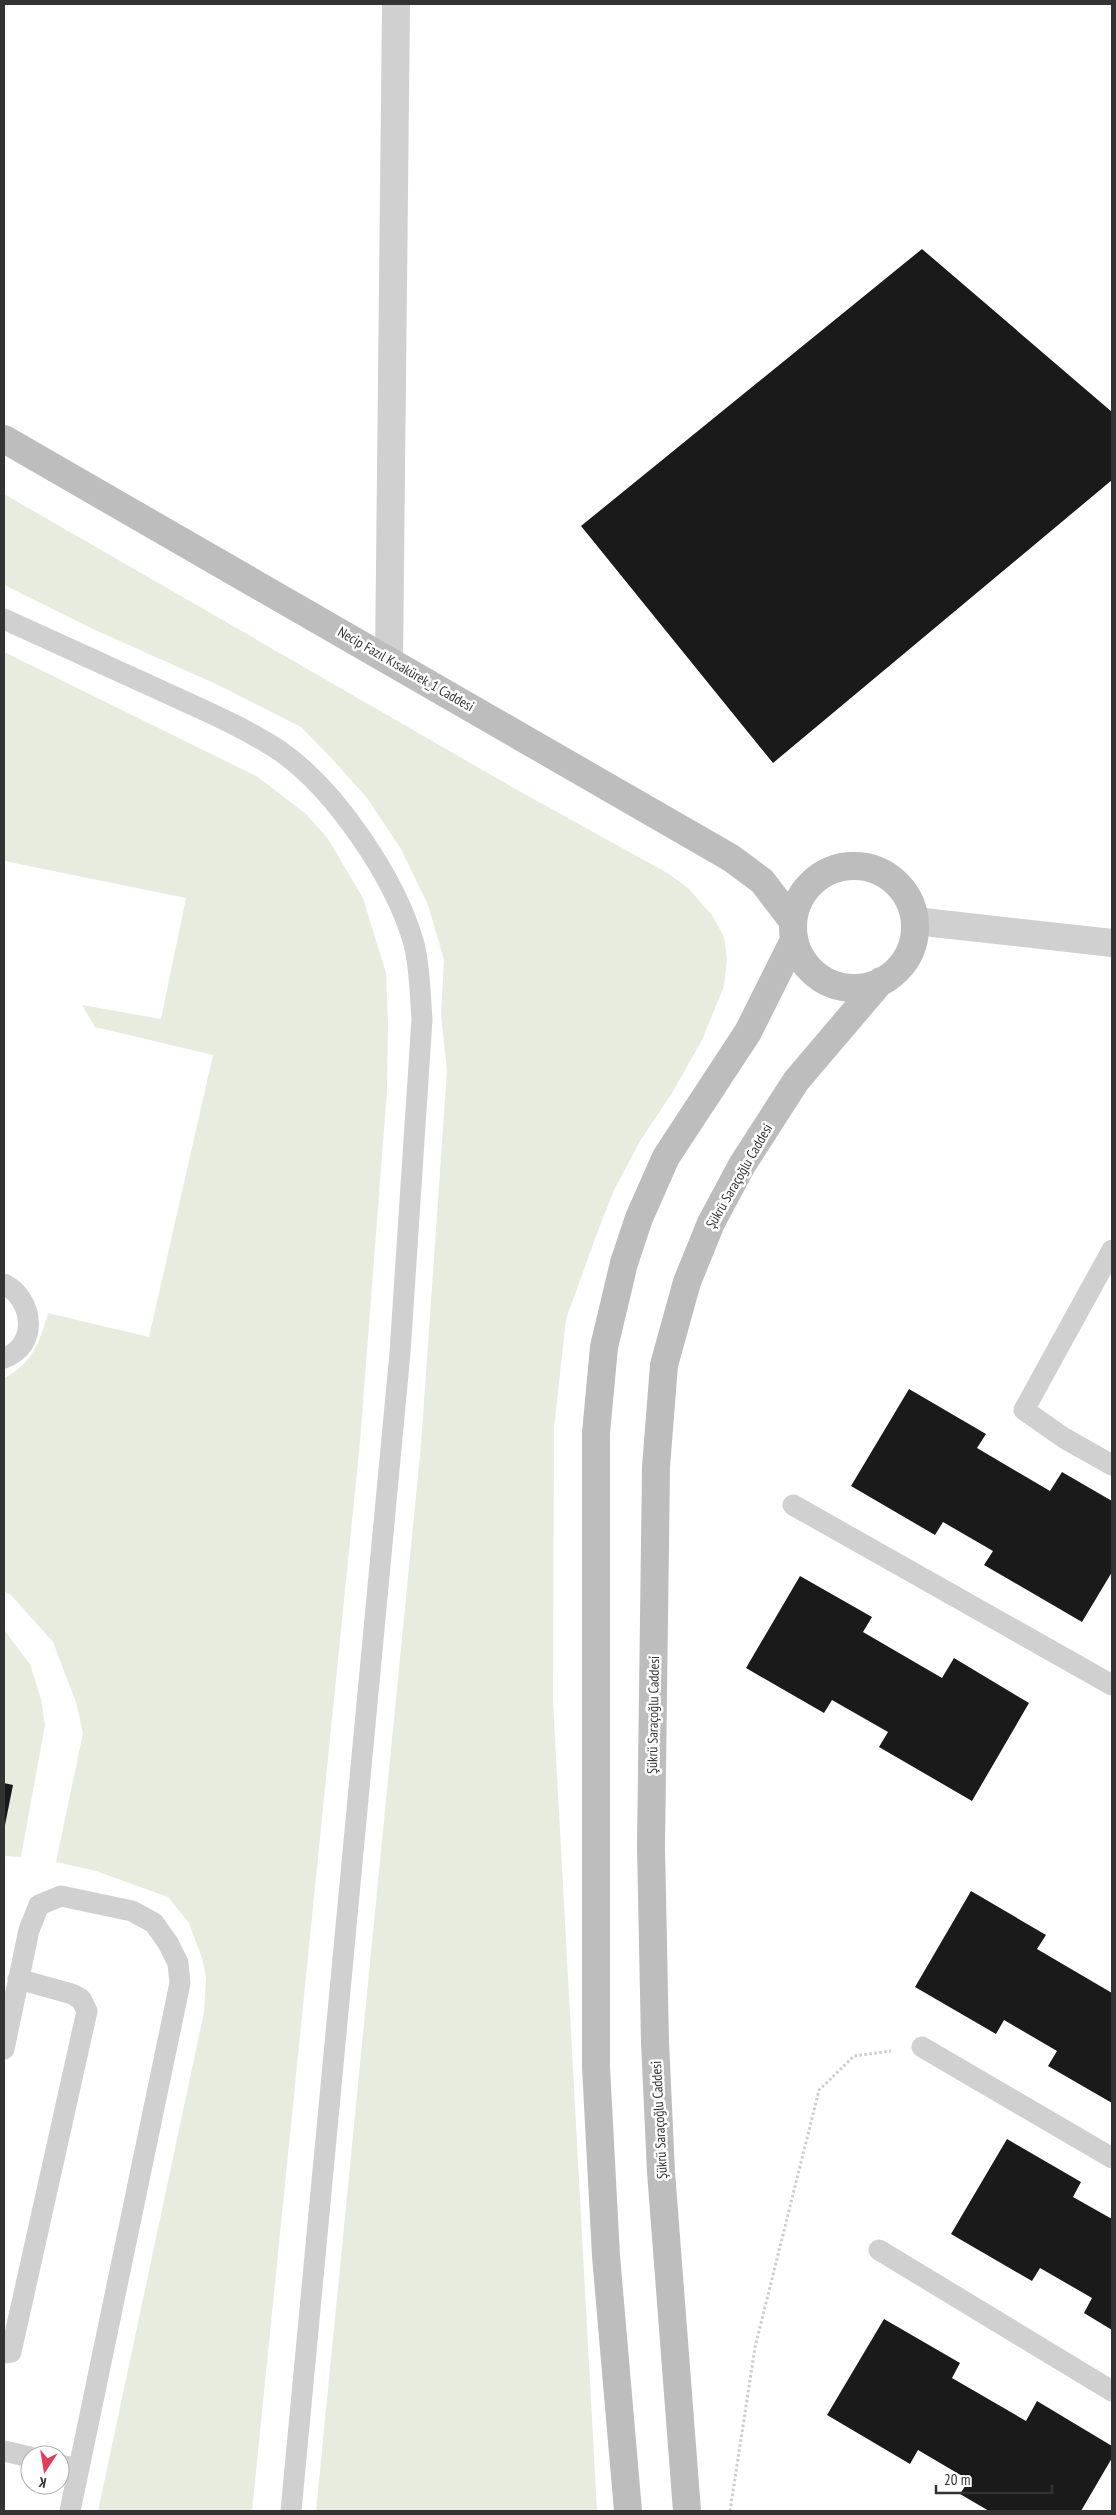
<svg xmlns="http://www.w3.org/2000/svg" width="1116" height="2515" viewBox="0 0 1116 2515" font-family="'PT Sans Narrow',sans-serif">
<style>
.green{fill:#e7ecdf}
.building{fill:#1a1a1a}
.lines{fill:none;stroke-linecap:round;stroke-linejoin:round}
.path{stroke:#cdcdcd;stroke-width:3;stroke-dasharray:2.5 2.5;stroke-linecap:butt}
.lane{stroke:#d0d0d0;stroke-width:21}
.street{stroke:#d0d0d0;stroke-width:28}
.secondary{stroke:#bdbdbd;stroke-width:28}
.labels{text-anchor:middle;stroke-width:5;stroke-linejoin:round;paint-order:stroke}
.street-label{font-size:14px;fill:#333;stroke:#fff}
</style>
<rect width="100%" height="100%" fill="#fff"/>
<path class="green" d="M 4,494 L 512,787 L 669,874 L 688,888 L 712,915 L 724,937 L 727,959 L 724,986 L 702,1040 L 672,1093 L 640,1141 L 614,1190 L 596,1236 L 566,1319 L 554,1428 L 553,1701 L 597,2511 L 316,2511 L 421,1445 L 447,1071 L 441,1014 L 444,960 L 428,905 L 401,849 L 367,798 L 334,761 L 301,727 L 218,685 L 93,629 L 4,585 Z
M 4,652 L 258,777 L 306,814 L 328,839 L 363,898 L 386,973 L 388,1023 L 387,1091 L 360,1442 L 252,2511 L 98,2511 L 204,2012 L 206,1977 L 202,1958 L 189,1923 L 168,1897 L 96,1871 L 56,1862 L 83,1733 L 76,1702 L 53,1642 L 11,1595 L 4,1591 L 4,1378 C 32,1365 40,1341 48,1313 L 149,1337 L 213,1055 L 95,1027 L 82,1005 L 161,1019 L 186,898 L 4,861 Z
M 4,1630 L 30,1664 L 41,1699 L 45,1725 L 21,1857 L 4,1856 Z"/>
<path class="building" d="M 922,249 L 1112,412 L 1112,480 L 773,763 L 581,526 Z
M 909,1389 L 986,1434 L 977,1448 L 1050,1491 L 1062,1472 L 1112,1501 L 1112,1572 L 1082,1622 L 984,1565 L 993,1551 L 943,1522 L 935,1535 L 851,1486 Z
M 800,1576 L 872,1617 L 863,1632 L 942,1678 L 954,1658 L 1029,1703 L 972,1801 L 879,1747 L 888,1732 L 832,1700 L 824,1713 L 746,1668 Z
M 4,1783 L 13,1785 L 5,1825 L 4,1825 Z
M 971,1891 L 1046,1935 L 1037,1949 L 1112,1993 L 1112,2103 L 1048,2066 L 1057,2051 L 1004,2020 L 996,2034 L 915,1987 Z
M 1007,2139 L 1081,2182 L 1073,2197 L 1112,2219 L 1112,2330 L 1084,2313 L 1092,2298 L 1040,2268 L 1032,2281 L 951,2234 Z
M 884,2319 L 960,2363 L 952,2378 L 1026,2421 L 1037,2401 L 1112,2446 L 1112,2458 L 1081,2511 L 989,2511 L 960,2494 L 969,2480 L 918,2450 L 910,2464 L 827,2415 Z"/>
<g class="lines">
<path class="path" d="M 730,2511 L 755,2347 L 819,2090 L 854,2056 L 891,2051"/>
<path class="lane" d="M 4,619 C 56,643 109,667 162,691 C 201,709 244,727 280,751 C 335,789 396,879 414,944 C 420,968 420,994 422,1019 L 400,1353 L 291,2511
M 1112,1250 L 1024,1410 L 1064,1438 L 1112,1465
M 4,1284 C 34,1299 39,1346 4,1358
M 793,1505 L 1112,1685
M 922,2047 L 1112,2158
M 4,2049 L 29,1930 L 39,1905 L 61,1896 L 132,1911 L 154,1923 L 168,1943 L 178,1963 L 180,1983 L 70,2511
M 879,2250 L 1112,2391
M 4,2353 L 11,2352 L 87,2011 L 81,1999 L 72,1994 L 18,1979
M 4,2451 L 30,2457
M 60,2465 L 79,2469"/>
<path class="street" d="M 389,660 L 396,4
M 915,921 L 1112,943"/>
<path class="secondary" d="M 4,439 L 731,858 L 762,881 L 792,920
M793 927a61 61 0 1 1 122 0a61 61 0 1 1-122 0Z
M 628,2511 L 606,2256 L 596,2067 L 596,1433 L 604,1347 L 624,1263 L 639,1218 L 666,1157 L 748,1032 L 794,940
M 687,2511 L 661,2172 L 655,2042 L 651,1846 L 656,1467 L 664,1365 L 687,1282 L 711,1223 L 742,1165 L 796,1081 L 881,981"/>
</g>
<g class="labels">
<g class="street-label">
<text transform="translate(406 669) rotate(30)" y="5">Necip Fazıl Kısakürek_1 Caddesi</text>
<text transform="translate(739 1176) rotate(-60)" y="5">Şükrü Saraçoğlu Caddesi</text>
<text transform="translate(653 1715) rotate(-89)" y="5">Şükrü Saraçoğlu Caddesi</text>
<text transform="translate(659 2120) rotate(-93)" y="5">Şükrü Saraçoğlu Caddesi</text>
</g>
</g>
<rect width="1116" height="2515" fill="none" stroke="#333333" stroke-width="10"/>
<g transform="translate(45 2470) rotate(192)"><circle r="24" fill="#ffffff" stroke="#adadad"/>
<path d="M0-4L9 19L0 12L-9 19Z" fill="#e33c59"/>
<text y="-8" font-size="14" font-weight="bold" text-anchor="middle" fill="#333333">K</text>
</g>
<path d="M936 2485v8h116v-8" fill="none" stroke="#333333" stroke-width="2.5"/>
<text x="944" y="2485" font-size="15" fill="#333333" stroke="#ffffff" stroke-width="4" paint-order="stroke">20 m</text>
</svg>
